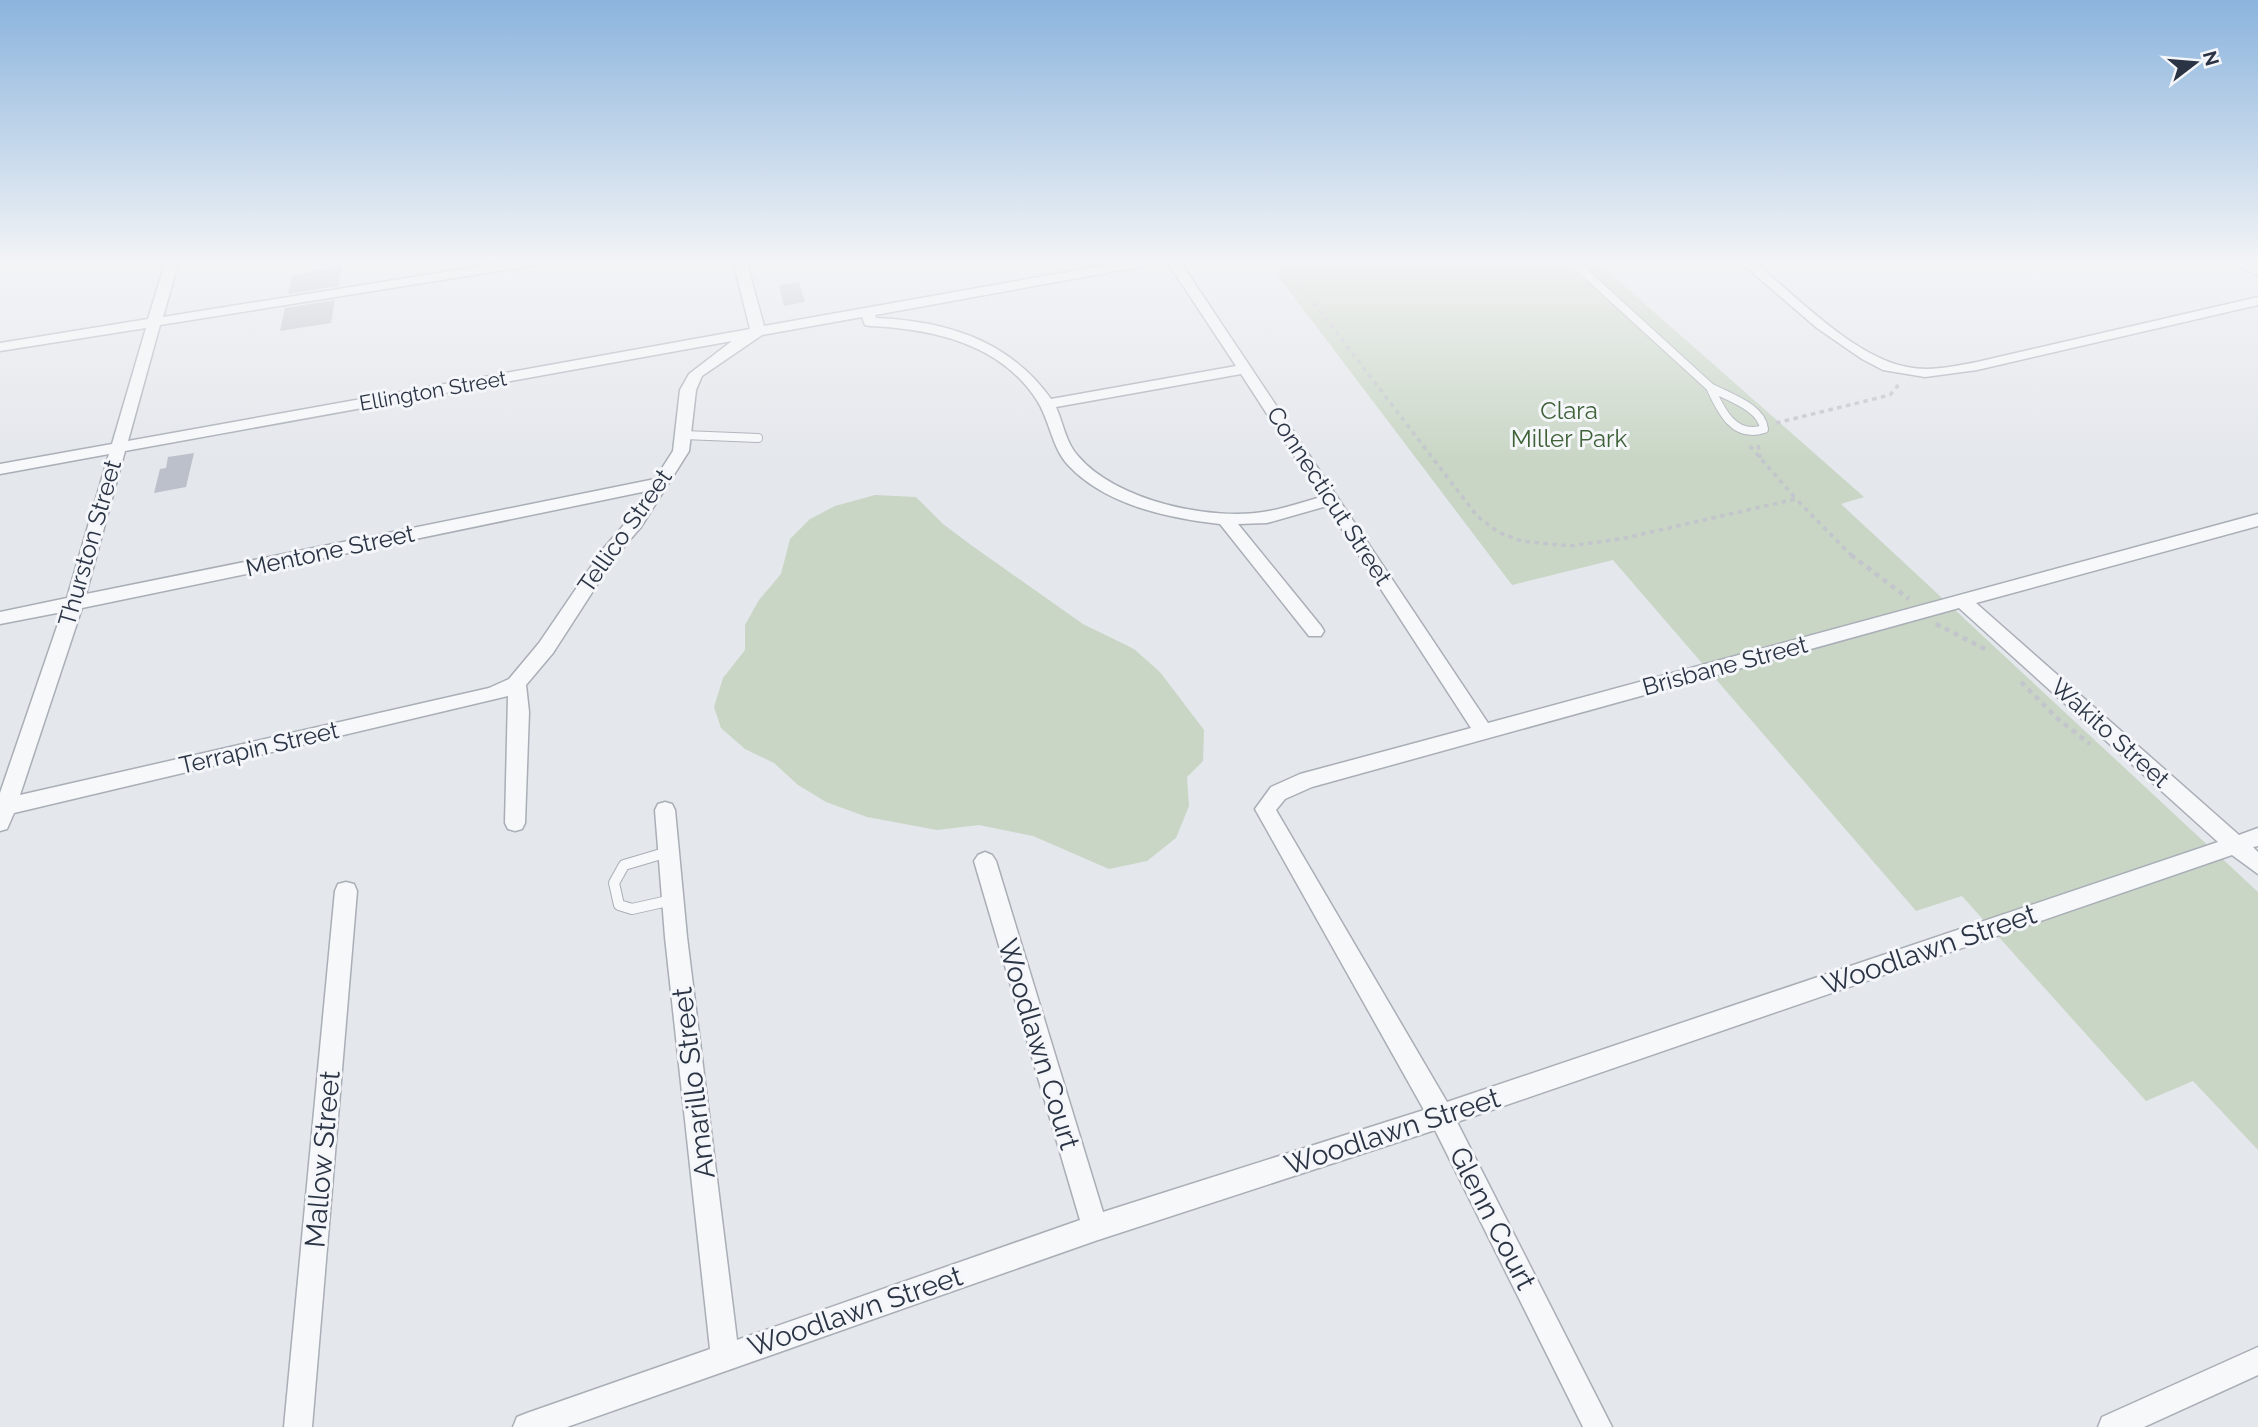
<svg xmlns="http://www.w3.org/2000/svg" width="2258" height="1427" viewBox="0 0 2258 1427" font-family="Raleway,sans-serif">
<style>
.green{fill:#c9d6c5}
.building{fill:#bbc0ca}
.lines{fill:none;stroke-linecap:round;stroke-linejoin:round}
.service-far1-casing{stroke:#a9aeb7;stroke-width:10}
.service-casing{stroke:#a9aeb7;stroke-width:12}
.minor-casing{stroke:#a9aeb7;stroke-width:3}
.tertiary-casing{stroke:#a9aeb7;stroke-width:3}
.path-far1{stroke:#c2c5cb;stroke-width:3.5;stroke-dasharray:4.5 4.5;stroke-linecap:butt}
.path{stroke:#c2c5cb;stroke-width:4.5;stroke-dasharray:5 5;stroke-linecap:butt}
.service-far1{stroke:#f7f8fa;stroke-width:8}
.service{stroke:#f7f8fa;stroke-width:10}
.minor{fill:#f7f8fa;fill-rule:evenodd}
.tertiary{fill:#f7f8fa;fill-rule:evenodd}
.labels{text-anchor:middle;stroke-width:6;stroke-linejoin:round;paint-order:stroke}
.far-street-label{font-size:21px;fill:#2b3445;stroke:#f4f6f9}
.park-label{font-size:24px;fill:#3f6138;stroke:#f4f6f9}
.street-label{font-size:24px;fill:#2b3445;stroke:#f4f6f9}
.near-street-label{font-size:28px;fill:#2b3445;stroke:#f4f6f9}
</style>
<rect width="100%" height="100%" fill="#e4e7ec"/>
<path class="green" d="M 1266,260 L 1595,260 L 1864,497 L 1841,504 L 2258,892 L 2258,1150 L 2193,1081 L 2146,1101 L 1962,896 L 1916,911 L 1613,560 L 1512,585 Z
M 875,495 L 916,497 L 943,524 L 971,545 L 1083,624 L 1134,649 L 1160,672 L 1204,730 L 1203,761 L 1187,777 L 1189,806 L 1176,838 L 1147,861 L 1109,869 L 1033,836 L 979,825 L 937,830 L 867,817 L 826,802 L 798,785 L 774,763 L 745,749 L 721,728 L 714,707 L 723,678 L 745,650 L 745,625 L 759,600 L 781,574 L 790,539 L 810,519 L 835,506 Z"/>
<path class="building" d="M 342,265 L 338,286 L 288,294 L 292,276 Z
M 799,282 L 805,302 L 784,306 L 779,285 Z
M 335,300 L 331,323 L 280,331 L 285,308 Z
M 194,453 L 186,487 L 154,493 L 160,469 L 166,468 L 168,457 Z"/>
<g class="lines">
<defs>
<path id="service-far1" d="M 1571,260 L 1710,387
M 1710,387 C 1728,397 1762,407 1764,429 C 1734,439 1721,411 1710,387 Z
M 684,435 L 758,438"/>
<path id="service" d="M 668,852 L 624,865 L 614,883 L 619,905 L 632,909 L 672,900"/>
<path id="minor" d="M 166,260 L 179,260 L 163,317 L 519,260 L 549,260 L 542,264 L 160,325 L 128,441 L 750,329 L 733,260 L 746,260 L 764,326 L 1134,260 L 1161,260 L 1155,264 L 875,315 L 876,318 C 946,321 1009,340 1051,399 L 1236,366 L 1166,260 L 1179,260 L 1488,723 L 2258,514 L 2258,526 L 1976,603 L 2239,835 L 2258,828 L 2258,846 L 2253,847 L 2258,852 L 2258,874 L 2232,855 L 1457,1122 L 1612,1427 L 1583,1427 L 1435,1130 L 1095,1241 L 567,1427 L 513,1427 L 517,1417 L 527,1413 L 710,1349 L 665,937 L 655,810 L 658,804 L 665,802 L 672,804 L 675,810 L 687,937 L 737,1340 L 1080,1220 L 974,861 L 978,855 L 985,852 L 992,855 L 996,861 L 1103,1212 L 1424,1110 L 1255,809 L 1271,787 L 1300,774 L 1471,728 L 1327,506 L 1267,523 L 1238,524 L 1321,626 L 1324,631 L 1321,636 L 1309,636 L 1220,524 C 1168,518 1105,505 1068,465 C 1052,447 1050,422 1038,402 C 1002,344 934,329 870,326 L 865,325 L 862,317 L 762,335 L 702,376 L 696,390 L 689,451 L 641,527 L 615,557 L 553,653 L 526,685 L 529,712 L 525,823 L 522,829 L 515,831 L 508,829 L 505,823 L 508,696 L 14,813 L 7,829 L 0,831 L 0,793 L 62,612 L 0,624 L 0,612 L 67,598 L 109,454 L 0,474 L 0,464 L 112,444 L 146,328 L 0,351 L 0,343 L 148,319 ZM 732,341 L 689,374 L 680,390 L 673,451 L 655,479 L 86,594 L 125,451 ZM 1241,374 L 1321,497 C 1303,502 1286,508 1269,511 C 1212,522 1116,501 1078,456 C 1066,443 1063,423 1056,407 ZM 647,491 L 629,519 L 603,549 L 539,643 L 509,679 L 489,688 L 20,795 L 82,608 ZM 1959,608 L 2218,842 L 1447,1102 L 1276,810 L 1285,799 L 1312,787 Z
M 1738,260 L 1752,260 C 1794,294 1853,357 1907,367 C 1930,372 1955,366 1977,362 L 2258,297 L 2258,305 L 1977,370 L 1925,377 L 1883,370 L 1862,359 L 1817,328 Z
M 346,882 L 354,884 L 357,891 L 312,1427 L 284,1427 L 335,891 L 338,884 Z
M 2258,1347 L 2258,1375 L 2144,1427 L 2098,1427 L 2102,1417 Z"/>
<path id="tertiary" d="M 2230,260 L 2251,260 L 2258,264 L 2258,276 Z"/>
</defs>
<use href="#service-far1" class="service-far1-casing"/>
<use href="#service" class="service-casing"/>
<use href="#minor" class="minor-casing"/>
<use href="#tertiary" class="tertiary-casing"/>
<path class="path-far1" d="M 1281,260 L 1477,516 L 1498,532 L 1521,541 L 1570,546 L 1620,539 L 1796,499 L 1853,557
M 1776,423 L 1890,395 L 1900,383
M 1758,445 L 1760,458
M 1750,446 L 1796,499"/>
<path class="path" d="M 1851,555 L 1909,599
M 1936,624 L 1987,650
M 2021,682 L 2058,719 L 2090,744"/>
<use href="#service-far1" class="service-far1"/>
<use href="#service" class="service"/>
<use href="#minor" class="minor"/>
<use href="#tertiary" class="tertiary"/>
</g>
<linearGradient id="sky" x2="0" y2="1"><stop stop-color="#8bb4dd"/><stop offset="0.57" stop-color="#f3f4f6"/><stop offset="1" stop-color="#f3f4f6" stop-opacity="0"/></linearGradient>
<rect width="2258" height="459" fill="url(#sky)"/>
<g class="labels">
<g class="far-street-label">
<text transform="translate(433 391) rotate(-10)" y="7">Ellington Street</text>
</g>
<g class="park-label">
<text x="1569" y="419">Clara<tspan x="1569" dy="28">Miller Park</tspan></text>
</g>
<g class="street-label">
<text transform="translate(1329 496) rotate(57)" y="8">Connecticut Street</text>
<text transform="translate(625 531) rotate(-55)" y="8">Tellico Street</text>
<text transform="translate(90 543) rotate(-74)" y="8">Thurston Street</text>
<text transform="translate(330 551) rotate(-12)" y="8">Mentone Street</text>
<text transform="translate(1725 666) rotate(-15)" y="8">Brisbane Street</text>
<text transform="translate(2110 733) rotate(42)" y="8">Wakito Street</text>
<text transform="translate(259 748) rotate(-13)" y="8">Terrapin Street</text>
</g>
<g class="near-street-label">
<text transform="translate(1929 949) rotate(-19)" y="10">Woodlawn Street</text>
<text transform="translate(1039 1044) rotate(73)" y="10">Woodlawn Court</text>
<text transform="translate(693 1083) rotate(-97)" y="10">Amarillo Street</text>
<text transform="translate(1392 1131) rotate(-18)" y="10">Woodlawn Street</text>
<text transform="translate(322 1159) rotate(-85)" y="10">Mallow Street</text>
<text transform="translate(1493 1218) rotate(63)" y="10">Glenn Court</text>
<text transform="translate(855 1311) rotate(-19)" y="10">Woodlawn Street</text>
</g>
</g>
<g transform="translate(2195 63) rotate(74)" stroke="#f4f6f9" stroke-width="5" paint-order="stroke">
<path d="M0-5L12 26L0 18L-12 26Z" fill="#2b3445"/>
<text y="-10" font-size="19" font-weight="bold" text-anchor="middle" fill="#2b3445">N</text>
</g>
</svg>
